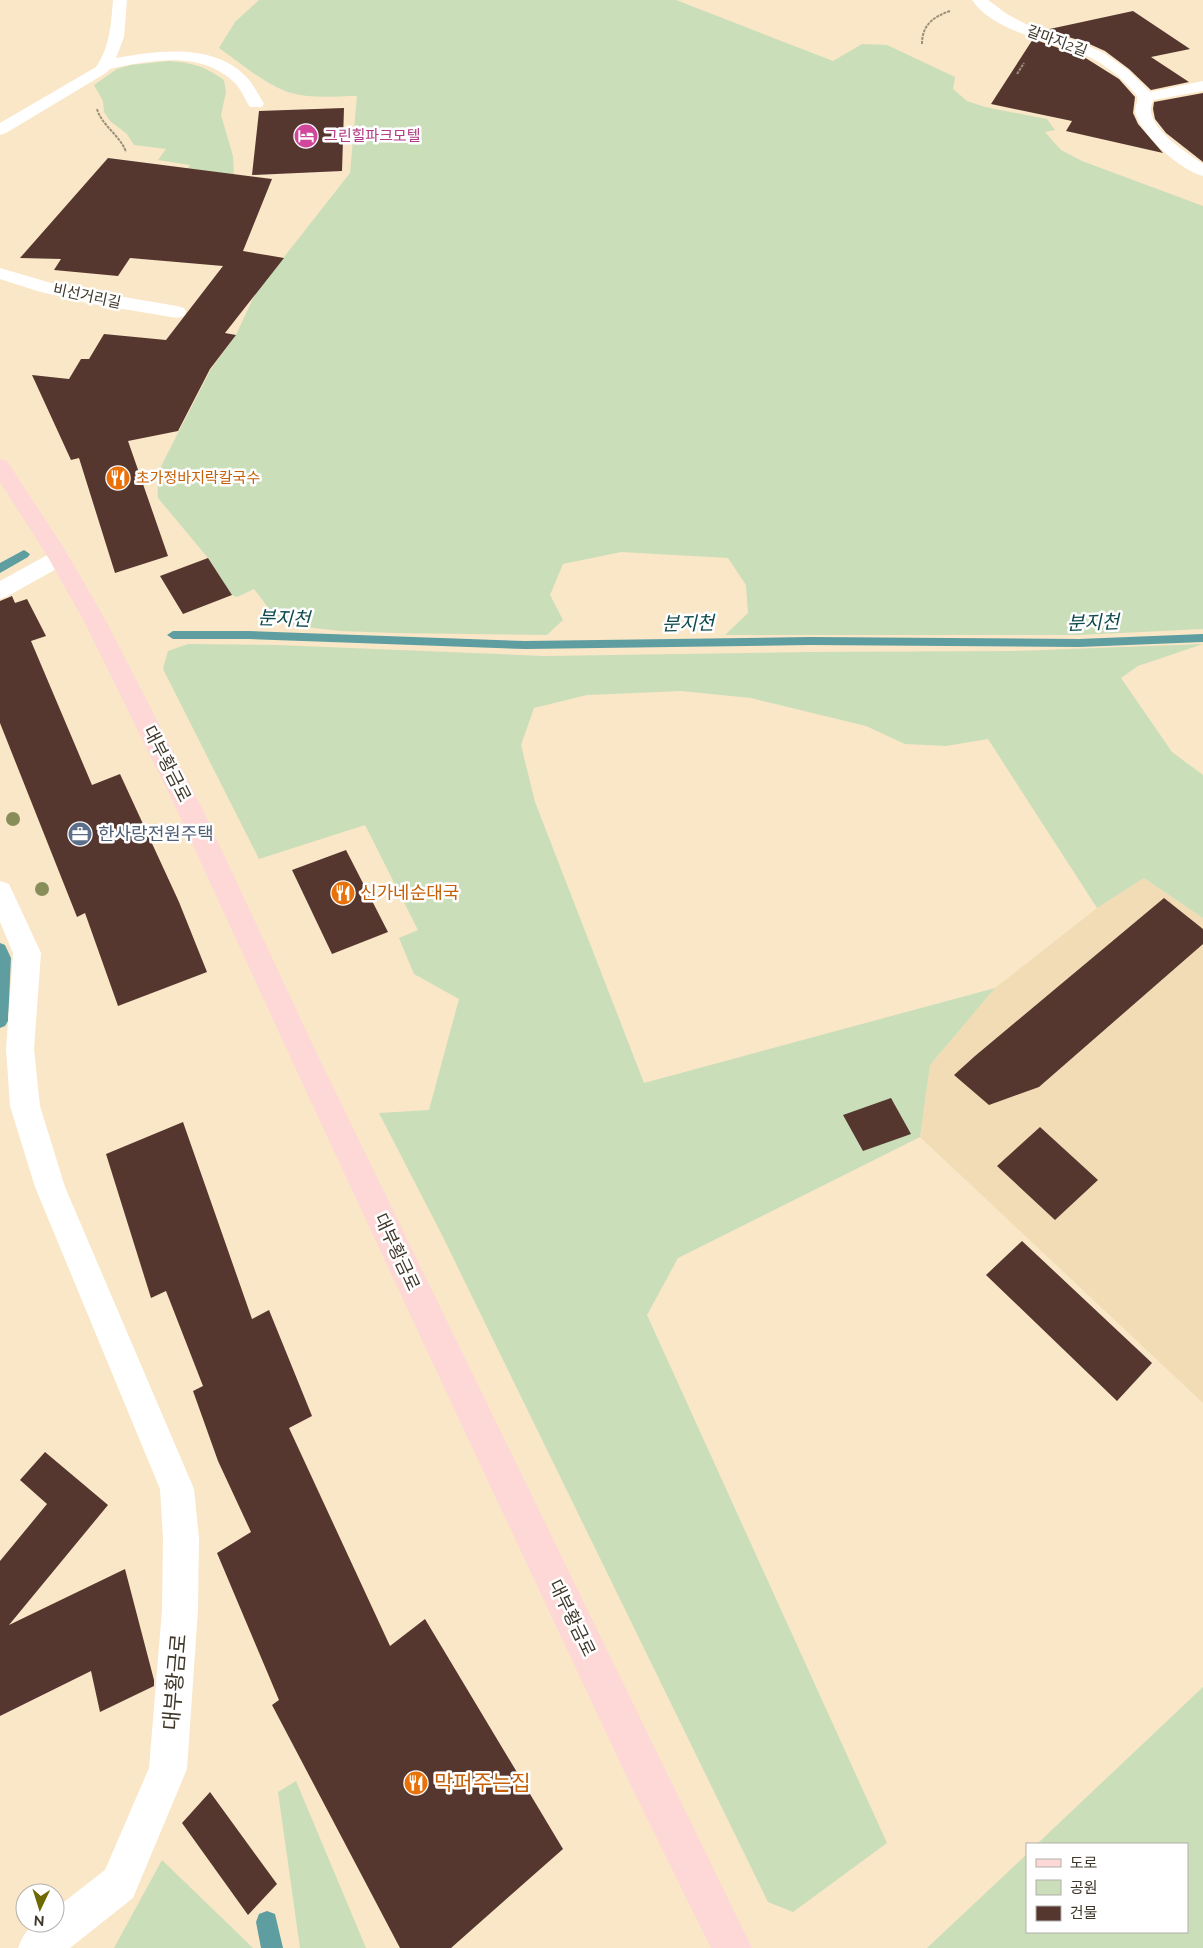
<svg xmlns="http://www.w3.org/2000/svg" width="1203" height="1948" viewBox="0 0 1203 1948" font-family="Raleway,'Noto Sans KR',sans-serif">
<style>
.built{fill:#f1dcb5}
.green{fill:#cadeba}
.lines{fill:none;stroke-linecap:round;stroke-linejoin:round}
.stream{fill:#5e9ea1;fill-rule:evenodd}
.building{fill:#563730}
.path{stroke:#9d907a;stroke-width:2;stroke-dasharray:3 1;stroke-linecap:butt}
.minor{fill:#fff;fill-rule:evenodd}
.major{fill:#fdd8d7;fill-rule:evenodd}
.tree{fill:#878e5a}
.labels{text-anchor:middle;stroke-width:5;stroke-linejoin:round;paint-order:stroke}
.far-street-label{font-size:15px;fill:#3f382b;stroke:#fff}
.far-hotel-label{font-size:15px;fill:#b23c85;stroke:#fff;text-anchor:start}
.far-food-label{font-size:15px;fill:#c56008;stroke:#fff;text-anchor:start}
.street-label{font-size:18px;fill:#3f382b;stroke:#fff}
.service-label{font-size:18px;fill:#4e5e75;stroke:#fff;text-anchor:start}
.food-label{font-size:18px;fill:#c56008;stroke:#fff;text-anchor:start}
.water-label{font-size:19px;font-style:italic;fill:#0f4a4d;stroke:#fff}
.near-street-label{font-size:21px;fill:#3f382b;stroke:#fff}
.near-food-label{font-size:21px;fill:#c56008;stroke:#fff;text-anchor:start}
</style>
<rect width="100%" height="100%" fill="#f9e7c7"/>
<path class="built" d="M 1144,878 L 1203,918 L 1203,1403 L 920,1137 L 930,1065 L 995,988 L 1097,908 Z"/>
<path class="green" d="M 259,0 L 676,0 L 833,61 L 862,44 L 887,45 L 955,77 L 953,89 L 967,101 L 985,107 L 1047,119 L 1055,130 L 1045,132 L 1061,150 L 1082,161 L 1203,206 L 1203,629 L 1079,635 L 725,635 L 748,613 L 746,585 L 728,558 L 621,552 L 563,564 L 550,595 L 563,620 L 547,635 L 396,633 L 340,631 L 289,625 L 274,615 L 254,589 L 237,597 L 232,595 L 208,558 L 158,498 L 157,474 L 211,369 L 236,335 L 255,294 L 350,173 L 357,96 C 336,96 312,99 291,93 C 267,86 240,63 219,48 L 235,22 Z
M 169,61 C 193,63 204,66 224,80 L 226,92 L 221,115 L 233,156 L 234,175 L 163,205 L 190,165 L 158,160 L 166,149 L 134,145 L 127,134 L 110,121 L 104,112 L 103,101 L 94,85 L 117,69 L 131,65 Z
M 188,644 L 277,645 L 544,656 L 811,652 L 1013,651 L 1203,644 L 1138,666 L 1121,678 L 1172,752 L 1203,775 L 1203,918 L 1144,878 L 1097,908 L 988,739 L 946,746 L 905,744 L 866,726 L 751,698 L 681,691 L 587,695 L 534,708 L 521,745 L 535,802 L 644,1083 L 995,988 L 930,1065 L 920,1137 L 678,1258 L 647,1315 L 887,1843 L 793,1912 L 768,1902 L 442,1235 L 379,1113 L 429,1110 L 459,999 L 414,974 L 399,938 L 418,930 L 365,825 L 259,859 L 163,669 L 168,651 Z
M 1203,1687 L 1203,1948 L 927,1948 L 1027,1854 L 1027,1932 L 1187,1932 L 1187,1844 L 1037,1844 Z
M 296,1781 L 366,1948 L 300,1948 L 278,1792 Z
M 162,1860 L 253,1948 L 114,1948 Z"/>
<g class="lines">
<path class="stream" d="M 24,550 L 30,554 L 28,557 L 0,573 L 0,563 Z
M 173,631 L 249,631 L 525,641 L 810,637 L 1079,639 L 1203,634 L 1203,642 L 1079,647 L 810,645 L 525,649 L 249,639 L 173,639 L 167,635 Z
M 0,943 L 5,945 L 11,958 L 8,1021 L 5,1026 L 0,1028 Z
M 267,1911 L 275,1914 L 283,1948 L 261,1948 L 256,1922 L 259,1914 Z"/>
</g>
<path class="building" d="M 1133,11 L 1190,49 L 1151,57 L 1189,82 L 1151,90 L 1129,69 L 1105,51 L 1085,42 L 1045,30 Z
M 1033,39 L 1084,57 L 1119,79 L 1135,97 L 1133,113 L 1138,124 L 1163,153 L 1066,131 L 1072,121 L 991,104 Z
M 1203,93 L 1203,162 L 1166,133 L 1155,119 L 1153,109 L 1154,102 Z
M 344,108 L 342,171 L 252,175 L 259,111 Z
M 108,158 L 272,179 L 243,251 L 284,258 L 225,333 L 236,335 L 210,369 L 178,431 L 128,441 L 168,556 L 115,573 L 79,458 L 71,460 L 32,375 L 69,379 L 81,359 L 89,359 L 104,334 L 166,340 L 223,266 L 130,258 L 118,276 L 54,270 L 61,259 L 20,258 Z
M 208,558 L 232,595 L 183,614 L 160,576 Z
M 12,596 L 15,603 L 27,599 L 46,636 L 31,641 L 92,785 L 120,774 L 179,902 L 207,972 L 118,1006 L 85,913 L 77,917 L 0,723 L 0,601 Z
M 346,850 L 388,932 L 332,954 L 292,870 Z
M 1164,898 L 1203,929 L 1203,944 L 1039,1087 L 989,1105 L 954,1075 L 975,1056 Z
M 891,1098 L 911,1134 L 863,1151 L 843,1115 Z
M 183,1122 L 252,1319 L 269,1310 L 312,1416 L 289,1428 L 390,1646 L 425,1619 L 563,1849 L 451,1948 L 400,1948 L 272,1705 L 279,1700 L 217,1553 L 251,1532 L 218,1461 L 193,1391 L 203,1386 L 166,1291 L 151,1298 L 106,1154 Z
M 1040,1127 L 1098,1180 L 1055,1220 L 997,1166 Z
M 1022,1241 L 1152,1363 L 1117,1401 L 986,1275 Z
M 45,1452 L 108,1505 L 9,1625 L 125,1569 L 154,1680 L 154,1686 L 100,1712 L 91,1671 L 0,1716 L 0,1561 L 47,1504 L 20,1480 Z
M 210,1792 L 277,1884 L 248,1915 L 182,1823 Z"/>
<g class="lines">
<path class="path" d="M 922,44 C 922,25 933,17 950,11
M 1017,74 L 1024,63
M 97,109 C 102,126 120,135 126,152"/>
<path class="minor" d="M 113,0 L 127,0 L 124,37 L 116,58 C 160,50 218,42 250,81 C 255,88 259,96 264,104 L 262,107 L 250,107 C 245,100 242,91 236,84 C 202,50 152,60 110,69 L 106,73 L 6,133 L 0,135 L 0,123 L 96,67 C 110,47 111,24 113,0 Z
M 972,0 L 988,0 L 1007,14 L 1033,28 L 1084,44 L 1104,53 L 1128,70 L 1150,92 L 1203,81 L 1203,91 L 1153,100 C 1152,104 1150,108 1151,112 C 1154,132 1187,153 1203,164 L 1203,176 C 1181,171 1143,136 1136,115 C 1133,108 1139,103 1137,96 C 1124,79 1105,64 1085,55 C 1051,40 996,34 972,0 Z
M 0,268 L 65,287 L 177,306 L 184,308 L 186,312 L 184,316 L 177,318 L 87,303 L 37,291 L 0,279 Z
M 59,551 L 67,553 L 70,558 L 67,563 L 8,596 L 0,599 L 0,581 L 51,553 Z
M 0,881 L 9,884 L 41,953 L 34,1049 L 40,1106 L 65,1187 L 194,1489 L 199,1538 L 198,1610 L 187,1769 L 133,1898 L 70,1948 L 18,1948 C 27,1926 32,1923 55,1923 L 55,1909 L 105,1870 L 149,1768 L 162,1610 L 163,1538 L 160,1489 L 35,1187 L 10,1106 L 6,1049 L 13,953 L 0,922 Z"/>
<path class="major" d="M 0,459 L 7,461 L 67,553 L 107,623 L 201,806 L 317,1054 L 752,1948 L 711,1948 L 633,1790 L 449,1398 L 293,1063 L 175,806 L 85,623 L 49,559 L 0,482 Z"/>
</g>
<g class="tree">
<circle cx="13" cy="819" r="7"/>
<circle cx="42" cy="889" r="7"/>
</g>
<defs>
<symbol id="hotel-disc" viewBox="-11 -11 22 22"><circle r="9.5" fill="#d1479c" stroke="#fff"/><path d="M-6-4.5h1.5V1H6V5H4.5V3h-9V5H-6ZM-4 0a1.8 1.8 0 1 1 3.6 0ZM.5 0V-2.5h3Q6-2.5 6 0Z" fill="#fff"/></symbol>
<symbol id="restaurant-disc" viewBox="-11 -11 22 22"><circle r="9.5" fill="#e8710a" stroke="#fff"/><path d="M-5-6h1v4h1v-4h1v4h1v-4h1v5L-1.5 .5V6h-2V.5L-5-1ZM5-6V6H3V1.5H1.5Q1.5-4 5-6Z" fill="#fff"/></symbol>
<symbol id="office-disc" viewBox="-11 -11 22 22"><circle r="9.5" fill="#5c6f8a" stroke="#fff"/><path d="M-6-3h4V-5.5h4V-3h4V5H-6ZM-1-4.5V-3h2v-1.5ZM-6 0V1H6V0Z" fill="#fff"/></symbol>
</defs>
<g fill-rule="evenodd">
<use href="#hotel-disc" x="292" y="122" width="28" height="28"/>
<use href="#restaurant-disc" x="104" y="464" width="28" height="28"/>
<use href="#office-disc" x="66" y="820" width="28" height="28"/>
<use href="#restaurant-disc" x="329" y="879" width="28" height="28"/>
<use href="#restaurant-disc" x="402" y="1769" width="28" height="28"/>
</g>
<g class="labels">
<g class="far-street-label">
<text transform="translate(1057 41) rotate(20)" y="5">갈마지2길</text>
<text transform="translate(87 296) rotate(12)" y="5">비선거리길</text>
</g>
<g class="far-hotel-label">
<text x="324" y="141">그린힐파크모텔</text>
</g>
<g class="far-food-label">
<text x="136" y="483">초가정바지락칼국수</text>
</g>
<g class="street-label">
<text transform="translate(167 764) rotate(63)" y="6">대부황금로</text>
<text transform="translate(397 1252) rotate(65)" y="6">대부황금로</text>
<text transform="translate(572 1618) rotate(64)" y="6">대부황금로</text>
</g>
<g class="service-label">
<text x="98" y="840">한사랑전원주택</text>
</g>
<g class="food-label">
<text x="360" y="899">신가네순대국</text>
</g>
<g class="water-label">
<text transform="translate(284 618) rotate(2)" y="7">분지천</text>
<text transform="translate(1093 622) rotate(-2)" y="7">분지천</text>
<text transform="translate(688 623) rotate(-1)" y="7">분지천</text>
</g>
<g class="near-street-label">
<text transform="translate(175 1682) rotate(-85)" y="7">대부황금로</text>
</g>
<g class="near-food-label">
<text x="434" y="1790">막퍼주는집</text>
</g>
</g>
<rect x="1026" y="1843" width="162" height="90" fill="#ffffff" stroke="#b2afaa"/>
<rect x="1036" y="1859" width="25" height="8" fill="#fdd8d7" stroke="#b2afaa"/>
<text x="1070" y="1868" font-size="15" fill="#3f382b">도로</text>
<rect x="1036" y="1880" width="25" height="15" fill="#cadeba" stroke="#b2afaa"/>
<text x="1070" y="1893" font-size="15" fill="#3f382b">공원</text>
<rect x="1036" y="1906" width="25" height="15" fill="#563730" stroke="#b2afaa"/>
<text x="1070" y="1918" font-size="15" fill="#3f382b">건물</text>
<g transform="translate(40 1908) rotate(184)"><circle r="24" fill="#ffffff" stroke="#b2afaa"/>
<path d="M0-4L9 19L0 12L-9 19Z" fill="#6e6903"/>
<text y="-8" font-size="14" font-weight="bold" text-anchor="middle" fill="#3f382b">N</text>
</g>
</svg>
